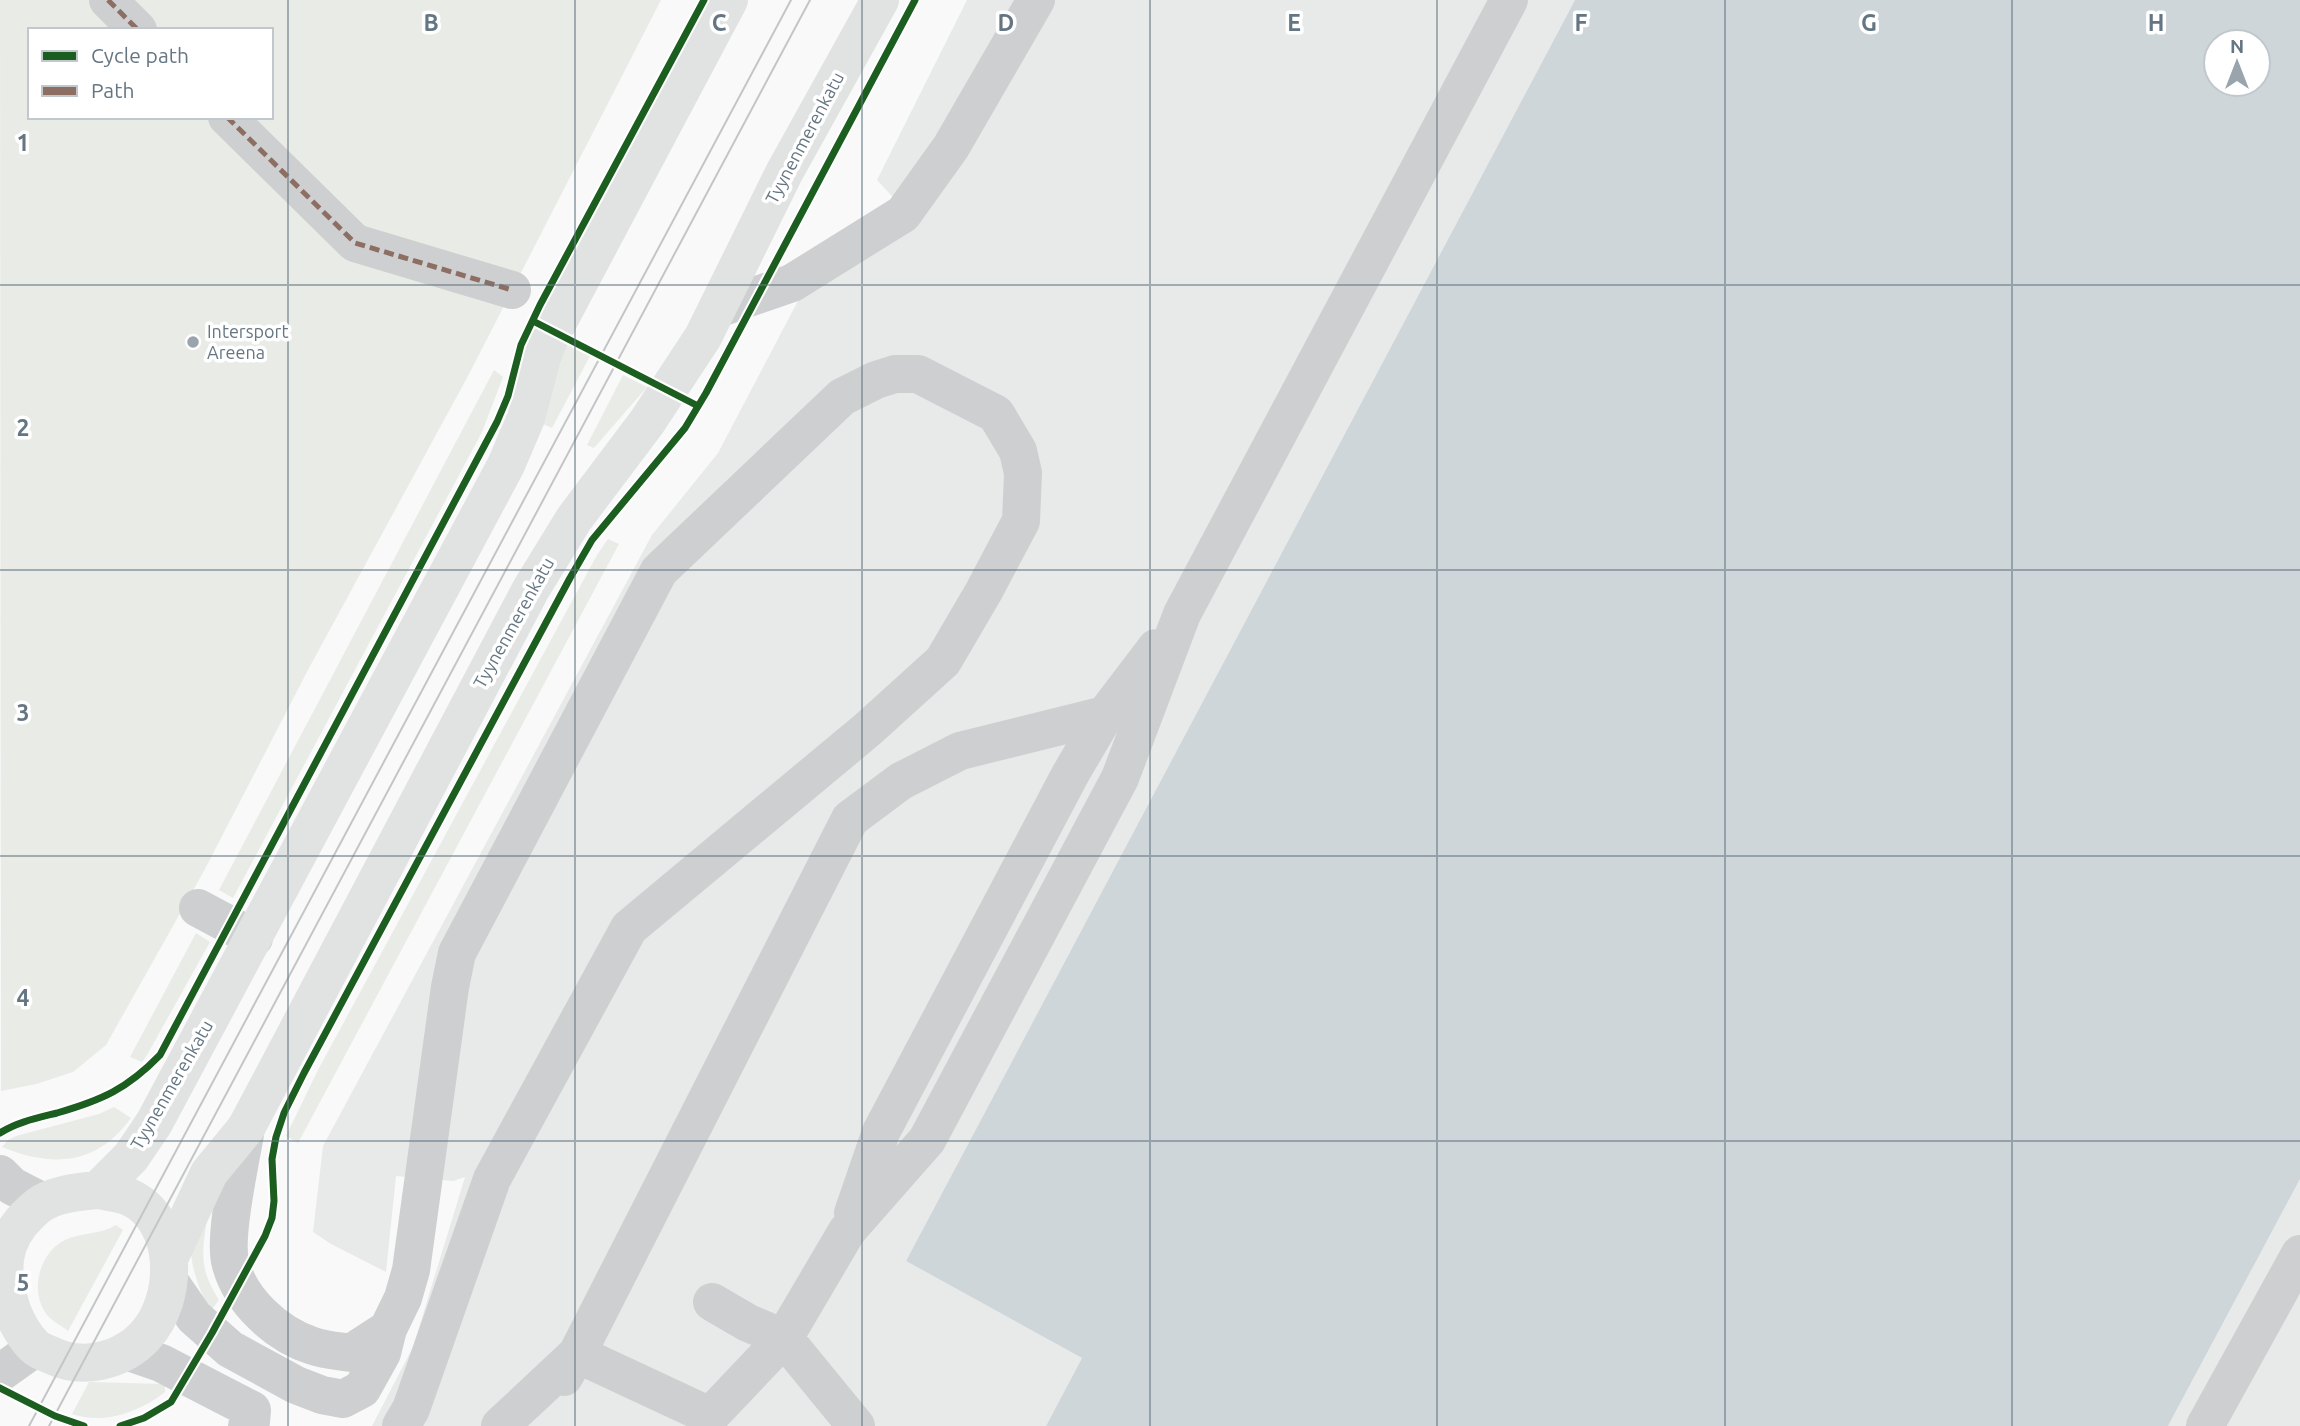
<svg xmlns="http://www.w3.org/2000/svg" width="2300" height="1426" viewBox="0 0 2300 1426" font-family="Ubuntu,sans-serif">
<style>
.built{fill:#e8e9e9}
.green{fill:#e8ebe6;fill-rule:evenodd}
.water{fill:#ced6d9;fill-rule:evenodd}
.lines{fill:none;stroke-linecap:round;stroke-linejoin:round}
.minor{stroke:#cecfd0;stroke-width:38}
.major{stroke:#e1e2e2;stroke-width:38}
.tram{stroke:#c3c5c6;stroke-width:2}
.quiet{stroke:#8d6e63;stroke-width:5;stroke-dasharray:10 5;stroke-linecap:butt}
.cycleway-casing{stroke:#fff;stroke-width:11}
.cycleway{stroke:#1b5e20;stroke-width:7}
.grid{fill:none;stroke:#657683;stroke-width:2;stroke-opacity:0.55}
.poi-dot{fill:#99a4ac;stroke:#fff;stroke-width:2.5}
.labels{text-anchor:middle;stroke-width:7;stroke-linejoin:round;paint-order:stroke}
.street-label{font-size:18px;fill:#657683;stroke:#fff}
.poi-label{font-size:18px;fill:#657683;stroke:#fff;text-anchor:start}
.grid-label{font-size:23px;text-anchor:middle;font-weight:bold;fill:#657683;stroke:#fff;stroke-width:7;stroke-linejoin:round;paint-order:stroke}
</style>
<rect width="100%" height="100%" fill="#f9f9f9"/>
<path class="built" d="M 967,0 L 1575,0 L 906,1261 L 1082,1358 L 1046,1426 L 372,1426 L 413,1347 L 465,1177 L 453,1181 L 396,1176 L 386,1272 L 331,1244 L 313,1232 L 323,1146 L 652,535 L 718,453 L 799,299 L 914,220 L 877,180 Z
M 2300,1179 L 2300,1426 L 2168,1426 Z"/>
<path class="green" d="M 0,0 L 661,0 L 468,376 L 309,668 L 205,869 L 106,1045 L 73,1072 L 36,1084 L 1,1091 ZM 30,30 L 271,30 L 271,117 L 30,117 Z
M 565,343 L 590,356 L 552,428 L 543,424 Z
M 494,370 L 503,377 L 482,432 L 233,898 L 219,890 Z
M 623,375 L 647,387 L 594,448 L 587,445 Z
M 608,539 L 619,544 L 298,1143 L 286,1136 L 318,1070 L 597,555 Z
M 196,933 L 210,942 L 147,1055 L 142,1062 L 130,1057 Z
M 114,1107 L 131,1118 C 97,1165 53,1168 2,1147 L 8,1140 L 16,1136 L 99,1114 Z
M 207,1219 C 202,1255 199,1268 219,1300 L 210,1312 C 202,1296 187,1260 192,1242 C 195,1235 203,1226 207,1219 Z
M 116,1225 L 123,1230 L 68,1331 C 62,1326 52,1321 47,1315 C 29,1291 39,1253 65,1240 C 82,1232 100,1235 116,1225 Z
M 89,1382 L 165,1384 L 165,1392 C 139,1412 105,1425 72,1414 Z"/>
<path class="water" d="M 1575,0 L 2300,0 L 2300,1179 L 2168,1426 L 1046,1426 L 1082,1358 L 906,1261 ZM 2216,42 L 2258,42 L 2258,84 L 2216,84 Z"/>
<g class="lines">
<path class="minor" d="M 108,0 L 138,30
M 227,117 L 355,243 L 512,290
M 717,309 L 792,283 L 903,214 L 951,147 L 1036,0
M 198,908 L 254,938
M 246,1128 C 241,1160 224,1233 230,1261 C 239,1300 276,1334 313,1346 C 325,1350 338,1351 351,1353 L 388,1329
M 0,1174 L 12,1186 L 43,1202
M 853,1213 L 881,1132 L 1071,773 L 1105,715 L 1156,648
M 170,1282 L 194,1317 L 230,1349 L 296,1385 L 322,1395 L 343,1399 L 362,1389 L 382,1353 L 388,1329 L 403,1298 L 411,1270 L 450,987 L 457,953 L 659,571 L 842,397 L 876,380 L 895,374 L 918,374 L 996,414 L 1018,451 L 1023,473 L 1021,521 L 984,591 L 943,661 L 868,729 L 629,928 L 492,1179 L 411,1409 L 401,1426
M 712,1302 L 748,1323 L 784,1338 L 856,1426
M 126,1351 L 161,1363 L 252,1410 L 251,1422 L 247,1426
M 0,1373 L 35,1348
M 564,1377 L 577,1354 L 710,1416
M 500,1426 L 577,1354 L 850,819 L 901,781 L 960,751 L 1105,715
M 705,1426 L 710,1416 L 784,1338 L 847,1231 L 927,1140 L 1120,778 L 1182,614 L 1509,0
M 2205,1426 L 2300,1254"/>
<path class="major" d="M 98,1190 L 131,1157 L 154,1123 L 506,465 L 526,418 L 542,357 L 549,339 L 729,0
M 98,1190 C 107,1192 120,1193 129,1197 C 180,1220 179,1300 145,1336 C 122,1361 83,1370 53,1356 C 46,1353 39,1351 34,1346 C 24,1336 17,1323 12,1310 C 0,1273 0,1241 29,1214 C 34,1209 39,1204 46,1201 C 62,1193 80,1192 98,1190 Z
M 169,1259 L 209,1173 L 246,1128 L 531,589 L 574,519 L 647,422 L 703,337 L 784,173 L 880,0"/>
<path class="tram" d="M 29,1426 L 791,0
M 49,1426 L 810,0"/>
<path class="quiet" d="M 108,0 L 138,30
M 227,117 L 355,243 L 512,290"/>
<defs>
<path id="cycleway" d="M 533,321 L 698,406
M 0,1133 C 17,1122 37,1118 57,1113 C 102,1100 127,1089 160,1055 L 497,422 L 508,396 L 521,345 L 540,305 L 704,0
M 0,1388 L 55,1416 L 84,1426
M 120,1426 L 144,1418 L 171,1402 L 212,1333 L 265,1236 L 272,1218 L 274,1201 L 272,1159 L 276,1137 L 284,1113 L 304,1073 L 570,578 L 592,540 L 685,428 L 706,393 L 915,0"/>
</defs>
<use href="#cycleway" class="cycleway-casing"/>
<use href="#cycleway" class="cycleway"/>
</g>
<path class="grid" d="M 288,0 L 288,1426M 575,0 L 575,1426M 862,0 L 862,1426M 1150,0 L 1150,1426M 1437,0 L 1437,1426M 1725,0 L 1725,1426M 2012,0 L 2012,1426M 0,285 L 2300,285M 0,570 L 2300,570M 0,856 L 2300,856M 0,1141 L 2300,1141"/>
<circle class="poi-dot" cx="193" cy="342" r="7"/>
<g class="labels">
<g class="street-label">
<text transform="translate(805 138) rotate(-62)" y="6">Tyynenmerenkatu</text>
<text transform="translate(514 623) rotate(-61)" y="6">Tyynenmerenkatu</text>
<text transform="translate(172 1085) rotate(-60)" y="6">Tyynenmerenkatu</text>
</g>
<g class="poi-label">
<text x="207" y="338">Intersport<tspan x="207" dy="21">Areena</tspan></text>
</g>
</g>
<g class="grid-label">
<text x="431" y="31">B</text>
<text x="719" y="31">C</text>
<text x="1006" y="31">D</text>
<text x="1294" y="31">E</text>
<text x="1581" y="31">F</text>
<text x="1869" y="31">G</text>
<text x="2156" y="31">H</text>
<text x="23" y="151">1</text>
<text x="23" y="436">2</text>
<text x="23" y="721">3</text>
<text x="23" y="1006">4</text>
<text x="23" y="1291">5</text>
</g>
<rect x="28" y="28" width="245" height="91" fill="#ffffff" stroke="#c1c8cd" stroke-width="2"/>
<rect x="42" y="51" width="35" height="10" fill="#1b5e20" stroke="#c1c8cd" stroke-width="2"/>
<text x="91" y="63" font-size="21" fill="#657683">Cycle path</text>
<rect x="42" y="86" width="35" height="10" fill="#8d6e63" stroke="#c1c8cd" stroke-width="2"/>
<text x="91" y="98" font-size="21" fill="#657683">Path</text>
<g transform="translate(2237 63)"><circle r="33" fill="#ffffff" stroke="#c1c8cd" stroke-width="2"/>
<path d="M0-5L12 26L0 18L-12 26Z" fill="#99a4ac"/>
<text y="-10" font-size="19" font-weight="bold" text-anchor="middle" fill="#657683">N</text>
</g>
</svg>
